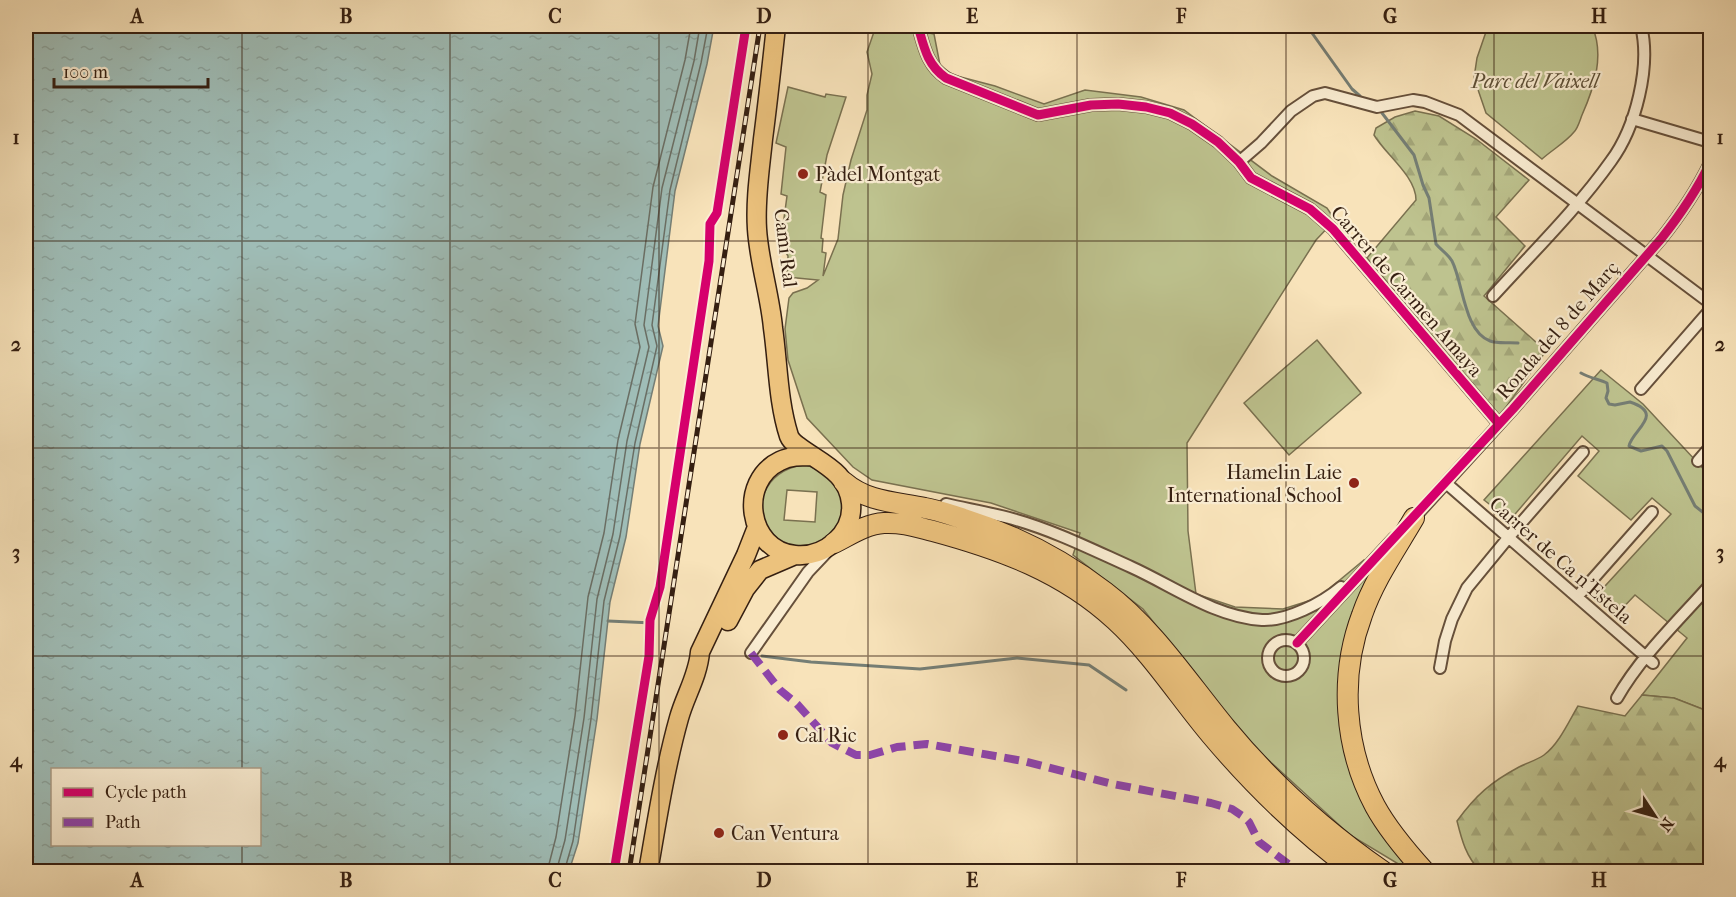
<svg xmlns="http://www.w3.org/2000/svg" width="1736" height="897" viewBox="0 0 1736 897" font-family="'IM FELL French Canon',serif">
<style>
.green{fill:#bec38f;stroke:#7a7150;stroke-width:1.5;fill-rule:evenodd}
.forest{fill:url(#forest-firs);stroke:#7a7150;stroke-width:1.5}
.water{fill:url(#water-ripples);stroke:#757e75;stroke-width:1.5;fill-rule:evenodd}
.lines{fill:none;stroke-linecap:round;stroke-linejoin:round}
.shore{stroke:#6a6e64;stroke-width:1.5}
.stream{stroke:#757e75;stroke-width:3}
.street-casing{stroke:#66503b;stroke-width:14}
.primary-casing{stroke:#351f11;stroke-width:21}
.highway-casing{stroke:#351f11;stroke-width:22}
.street{stroke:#faedd2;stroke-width:10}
.primary{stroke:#ecc27d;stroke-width:18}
.highway{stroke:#ecc27d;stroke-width:20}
.rail-casing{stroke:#351f11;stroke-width:5}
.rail{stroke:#faedd2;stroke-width:3;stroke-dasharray:9;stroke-linecap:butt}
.quiet{stroke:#8e44ad;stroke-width:8;stroke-dasharray:15 8;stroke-linecap:butt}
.cycleway-casing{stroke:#faedd2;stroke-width:13}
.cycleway{stroke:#d6006c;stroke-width:9}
.grid{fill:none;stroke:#351f11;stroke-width:1.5;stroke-opacity:0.55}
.poi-dot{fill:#8f2418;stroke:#faedd2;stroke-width:2}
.labels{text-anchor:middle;stroke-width:4.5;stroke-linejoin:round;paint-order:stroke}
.park-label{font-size:20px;font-style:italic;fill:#5e5037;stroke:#faedd2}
.poi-label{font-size:20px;fill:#351f11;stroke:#faedd2;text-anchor:start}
.street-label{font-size:20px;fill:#351f11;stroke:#faedd2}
.neatline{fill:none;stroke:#351f11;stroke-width:2}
.grid-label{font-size:20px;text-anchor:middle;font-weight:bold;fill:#351f11}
</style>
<defs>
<pattern id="forest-firs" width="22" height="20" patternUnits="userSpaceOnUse" patternTransform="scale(1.5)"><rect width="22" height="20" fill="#bec38f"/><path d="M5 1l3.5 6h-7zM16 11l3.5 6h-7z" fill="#a4a77a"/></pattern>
<pattern id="water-ripples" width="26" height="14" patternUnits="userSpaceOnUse" patternTransform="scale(1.5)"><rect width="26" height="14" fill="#9fbdb7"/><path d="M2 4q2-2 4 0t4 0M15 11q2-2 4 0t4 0" fill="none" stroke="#8aa29c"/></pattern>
</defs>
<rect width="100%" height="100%" fill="#f8e3ba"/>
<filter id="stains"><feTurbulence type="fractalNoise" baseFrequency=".00333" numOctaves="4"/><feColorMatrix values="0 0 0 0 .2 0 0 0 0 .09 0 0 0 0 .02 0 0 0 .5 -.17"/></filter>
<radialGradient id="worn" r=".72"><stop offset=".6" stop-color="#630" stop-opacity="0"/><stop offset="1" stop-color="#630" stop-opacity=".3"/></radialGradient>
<path class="green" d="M 876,26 L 895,26 L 934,34 L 940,65 L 953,75 L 995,86 L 1044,104 L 1085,90 L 1141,97 L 1184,110 L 1272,176 L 1327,208 L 1335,220 L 1316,240 L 1187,443 L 1188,531 L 1196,594 L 1235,607 L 1283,609 L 1318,598 L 1364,560 L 1371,576 L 1343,742 L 1413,871 L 1410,871 L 1350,835 L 1251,744 L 1143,609 L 1073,555 L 1080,533 L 991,503 L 872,480 L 853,467 L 807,418 L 788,360 L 785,329 L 789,298 L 793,293 L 807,288 L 818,280 L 787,277 L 788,256 L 785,251 L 788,235 L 782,233 L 787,196 L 781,194 L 786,147 L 776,143 L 788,87 L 825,97 L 826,94 L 846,97 L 827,155 L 820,192 L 826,195 L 821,238 L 823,239 L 822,252 L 826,253 L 823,276 L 838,239 L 843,195 L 851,160 L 867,110 L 867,95 L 872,74 L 867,52 Z
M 1488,26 L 1592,26 C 1605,55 1594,88 1582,115 C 1580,120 1578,128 1574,132 C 1566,142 1552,150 1542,159 L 1486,113 L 1474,78 L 1477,58 Z
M 1317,340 L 1361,393 L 1289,455 L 1244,403 Z
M 1601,370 L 1643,404 L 1710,476 L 1710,712 L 1674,698 L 1642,695 L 1687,638 L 1635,595 L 1616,615 L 1595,597 L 1671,514 L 1652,498 L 1631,520 L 1578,476 L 1599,451 L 1582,436 L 1510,520 L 1484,500 Z
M 806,465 C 814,467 819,471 826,476 C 876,514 803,578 769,529 C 749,500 773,466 806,465 ZM 787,490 L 817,492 L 815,522 L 784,520 Z"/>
<path class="forest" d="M 1415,111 L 1439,116 L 1476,139 L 1529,180 L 1496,217 L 1525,246 L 1484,296 L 1546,351 L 1499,417 L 1367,258 L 1416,200 C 1416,176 1385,154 1374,135 L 1376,128 L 1395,117 Z
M 1642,695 L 1674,698 L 1710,712 L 1710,871 L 1480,871 C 1466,856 1462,841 1457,821 C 1476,795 1491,782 1519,767 C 1527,763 1537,760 1544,755 C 1559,744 1569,721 1578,706 L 1625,716 Z"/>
<path class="water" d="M 26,26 L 714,26 L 707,64 L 675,191 L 658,326 L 663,346 L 640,444 L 626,537 L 610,602 L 597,719 L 578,843 L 569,871 L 26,871 ZM 52,770 L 260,770 L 260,844 L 52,844 Z"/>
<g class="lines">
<path class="shore" d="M 547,872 L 556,837 L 575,716 L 588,597 L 604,533 L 618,440 L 640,347 L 635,324 L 653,187 L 685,60 L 691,26
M 556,872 L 565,840 L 584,718 L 597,599 L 613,534 L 627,441 L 649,347 L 644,325 L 662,188 L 694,61 L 700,26
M 564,872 L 573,841 L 591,719 L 604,601 L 620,536 L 635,443 L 657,346 L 652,325 L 670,190 L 701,63 L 708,26"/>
<path class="stream" d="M 1307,26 L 1352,89 L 1360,96
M 965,29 L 973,26
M 1382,113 L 1414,155 L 1423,185 L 1429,198 L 1436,244 C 1441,250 1448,254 1452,261 C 1463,282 1464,332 1490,341 C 1498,344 1509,342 1518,343
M 1581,373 C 1590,378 1598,379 1607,383 L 1608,391 L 1606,398 L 1609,404 L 1615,405 L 1630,402 C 1666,414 1632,430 1629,446 L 1641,451 L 1662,446 L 1667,451 L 1695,506 L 1710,518
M 608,621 L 653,623
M 762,656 L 811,662 L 920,669 L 1017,658 L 1089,665 L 1126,690"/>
<defs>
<path id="street" d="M 918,26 C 924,47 927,65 946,78 L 1038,115 L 1091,105 L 1118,104 L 1146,107 L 1170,113 L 1192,124 L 1218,142 L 1239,162 L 1251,178 L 1310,209 L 1333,229 L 1499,424
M 1632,119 L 1710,142
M 1239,162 L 1261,143 L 1291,111 L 1313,96 L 1325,93 L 1377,107 L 1413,100 L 1425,102 L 1459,115 L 1710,303
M 1493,296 C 1533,252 1577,209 1611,161 C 1636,127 1651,66 1641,26
M 1641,389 L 1710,310
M 1698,461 L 1710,447
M 1446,483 L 1653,663
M 946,504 C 968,509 991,513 1013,519 C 1053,530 1093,550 1131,567 C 1173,586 1215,617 1262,620 C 1287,621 1322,603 1341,587
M 1412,520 L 1513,409 L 1661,239 C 1680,215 1697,190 1710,163
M 1577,597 L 1652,512
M1268 658a18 18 0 1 1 36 0a18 18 0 1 1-36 0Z
M 1297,643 L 1394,538
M 751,653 L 808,572 L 826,553
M 1440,668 L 1445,641 L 1452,619 L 1467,588 L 1508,538 L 1583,452
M 1617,698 C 1641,656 1678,621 1710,585"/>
<path id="primary" d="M 776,26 C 772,63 768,101 763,139 C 760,169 755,199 757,229 C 759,262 770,295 773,328 C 778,363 778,402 789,436 C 791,441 794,443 798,446 C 820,463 848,472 851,503 C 854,534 824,558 795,555 C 747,550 738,481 780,461 C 790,456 800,456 811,456
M 728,621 L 745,589 L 760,570 L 795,555
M 648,872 C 657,820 665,768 679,718 C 685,696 698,676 700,652 L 746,555 L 757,527"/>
<path id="highway" d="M 844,482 C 867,502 896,502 925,508 C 938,510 951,515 964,519 C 1015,535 1063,560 1105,592 C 1154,629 1188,682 1226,728 C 1273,785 1323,830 1384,872
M 1414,518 C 1396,549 1374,580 1362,615 C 1339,676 1344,748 1375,806 C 1388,830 1406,851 1425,872
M 834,543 C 850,535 866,524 884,523 C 902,522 917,527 933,531 C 1000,549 1063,572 1115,620 C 1152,654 1179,697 1211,735 C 1254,786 1301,832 1356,872"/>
</defs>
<use href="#street" class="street-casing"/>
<use href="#primary" class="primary-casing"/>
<use href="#highway" class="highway-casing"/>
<use href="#street" class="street"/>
<use href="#primary" class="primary"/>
<use href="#highway" class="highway"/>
<defs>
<path id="rail" d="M 629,872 L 760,26"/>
</defs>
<use href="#rail" class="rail-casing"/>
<use href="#rail" class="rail"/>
<path class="quiet" d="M 751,653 L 780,690 L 797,704 L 832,743 L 856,755 L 870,755 L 897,747 L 927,744 L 1023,761 L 1113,784 L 1211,803 L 1232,809 L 1244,817 L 1249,822 L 1259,842 L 1299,872"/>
<defs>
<path id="cycleway" d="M 918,26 C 924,47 927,65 946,78 L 1038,115 L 1091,105 L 1118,104 L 1146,107 L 1170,113 L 1192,124 L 1218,142 L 1239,162 L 1251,178 L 1310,209 L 1333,229 L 1499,424
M 1297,643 L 1513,409 L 1661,239 C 1680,215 1697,190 1710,163
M 614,872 L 649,656 L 650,620 L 660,587 L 709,261 L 710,224 L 717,213 L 746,26"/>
</defs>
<use href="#cycleway" class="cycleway-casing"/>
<use href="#cycleway" class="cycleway"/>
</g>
<path class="grid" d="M 242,26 L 242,770M 450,26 L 450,872M 659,26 L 659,872M 868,26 L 868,872M 1077,26 L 1077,872M 1286,26 L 1286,872M 1494,26 L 1494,872M 26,241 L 1710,241M 26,448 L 1710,448M 26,656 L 1710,656M 242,844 L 242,872"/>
<g class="poi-dot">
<circle cx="803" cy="174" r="6"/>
<circle cx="1354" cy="483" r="6"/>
<circle cx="783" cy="735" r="6"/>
<circle cx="719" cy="833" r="6"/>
</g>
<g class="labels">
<g class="park-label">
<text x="1535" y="88">Parc del Vaixell</text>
</g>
<g class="poi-label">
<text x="815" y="181">Pàdel Montgat</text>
<text x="1342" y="479" text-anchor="end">Hamelin Laie<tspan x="1342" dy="23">International School</tspan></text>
<text x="795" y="742">Cal Ric</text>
<text x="731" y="840">Can Ventura</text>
</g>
<g class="street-label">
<text transform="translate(786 248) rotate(83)" y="7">Camí Ral</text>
<text transform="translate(1407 291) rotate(49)" y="7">Carrer de Carmen Amaya</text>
<text transform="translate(1557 330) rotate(-49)" y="7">Ronda del 8 de Març</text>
<text transform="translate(1561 560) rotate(41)" y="7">Carrer de Ca n'Estela</text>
</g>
</g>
<rect width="1736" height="897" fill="none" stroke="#f8e3ba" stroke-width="66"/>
<rect x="51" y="768" width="210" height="78" fill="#faedd2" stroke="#ab9b85" stroke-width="1.5"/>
<rect x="63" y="788" width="30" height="9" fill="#d6006c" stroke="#ab9b85" stroke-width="1.5"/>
<text x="105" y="798" font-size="18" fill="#351f11">Cycle path</text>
<rect x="63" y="818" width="30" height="9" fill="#8e44ad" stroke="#ab9b85" stroke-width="1.5"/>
<text x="105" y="828" font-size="18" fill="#351f11">Path</text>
<g transform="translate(1655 816) rotate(126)" stroke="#faedd2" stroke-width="4.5" paint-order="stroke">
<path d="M0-4.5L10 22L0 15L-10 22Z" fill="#351f11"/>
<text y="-9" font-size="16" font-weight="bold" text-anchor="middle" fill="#351f11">N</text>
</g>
<path d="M54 78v9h154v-9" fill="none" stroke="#351f11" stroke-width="3"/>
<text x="63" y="78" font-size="18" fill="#351f11" stroke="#faedd2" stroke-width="4.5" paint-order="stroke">100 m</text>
<rect x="33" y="33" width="1670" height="831" class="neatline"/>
<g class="grid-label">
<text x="137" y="23">A</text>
<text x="346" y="23">B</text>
<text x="555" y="23">C</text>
<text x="764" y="23">D</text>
<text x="972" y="23">E</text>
<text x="1181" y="23">F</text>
<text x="1390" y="23">G</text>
<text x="1599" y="23">H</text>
<text x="16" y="144">1</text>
<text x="1720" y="144">1</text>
<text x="16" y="351">2</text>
<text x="1720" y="351">2</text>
<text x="16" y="559">3</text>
<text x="1720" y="559">3</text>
<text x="16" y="767">4</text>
<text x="1720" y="767">4</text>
<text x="137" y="887">A</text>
<text x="346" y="887">B</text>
<text x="555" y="887">C</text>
<text x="764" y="887">D</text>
<text x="972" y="887">E</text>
<text x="1181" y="887">F</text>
<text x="1390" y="887">G</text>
<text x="1599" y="887">H</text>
</g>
<rect width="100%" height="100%" filter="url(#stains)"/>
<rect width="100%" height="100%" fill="url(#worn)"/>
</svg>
